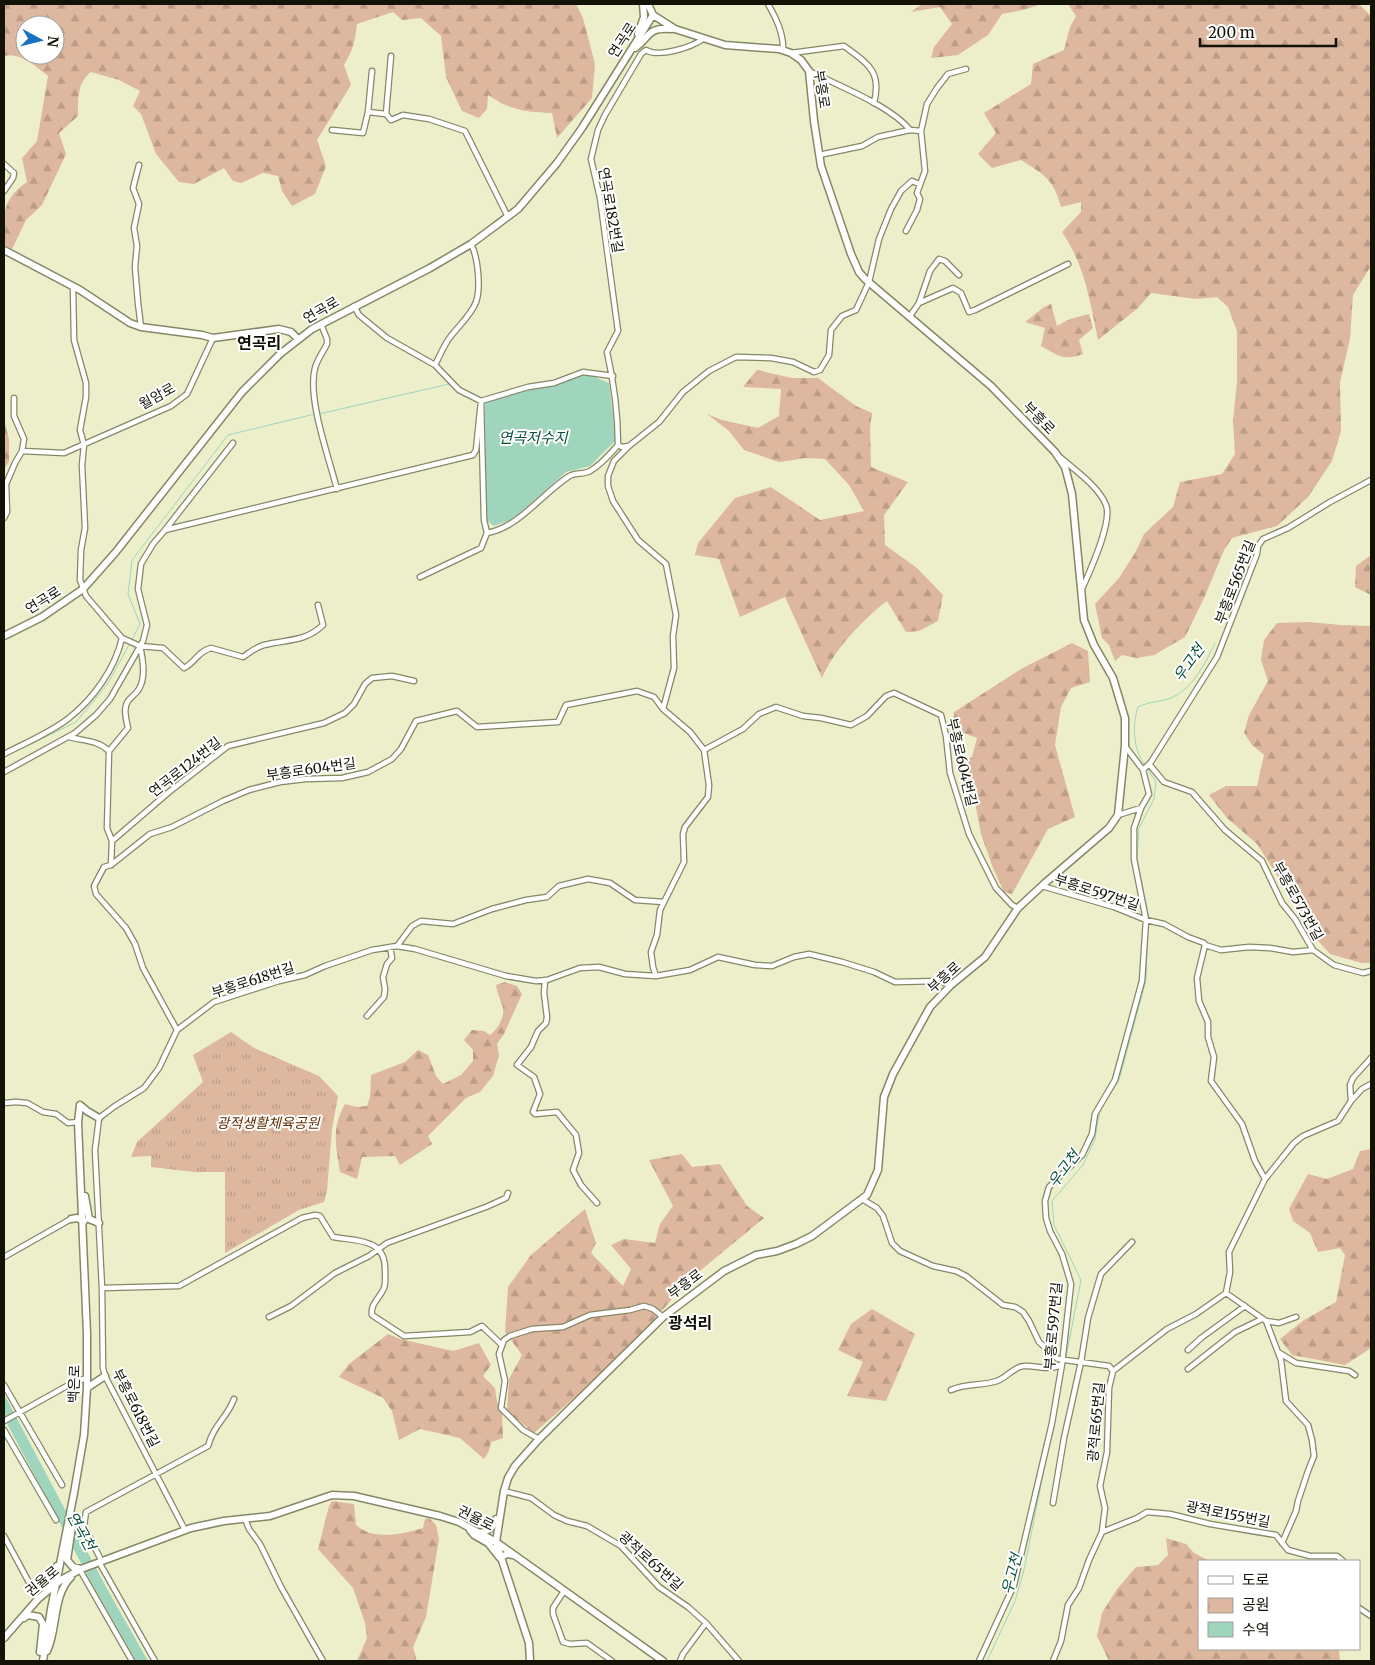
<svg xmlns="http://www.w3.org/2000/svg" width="1375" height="1665" viewBox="0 0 1375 1665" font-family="Merriweather,'Noto Sans KR',serif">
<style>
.forest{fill:url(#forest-firs);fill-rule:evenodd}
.park{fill:url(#park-tufts)}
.water{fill:#9fd5bd}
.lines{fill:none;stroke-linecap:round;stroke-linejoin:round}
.stream{stroke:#9fd5bd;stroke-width:1}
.street-casing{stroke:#868767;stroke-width:7}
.secondary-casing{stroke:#868767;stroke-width:9}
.street{stroke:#fff;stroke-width:4.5}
.secondary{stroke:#fff;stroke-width:6}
.labels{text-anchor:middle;stroke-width:4;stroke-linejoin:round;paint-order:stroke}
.street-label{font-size:14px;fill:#121206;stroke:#fff}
.park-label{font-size:14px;font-style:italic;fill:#632d00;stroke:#fff}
.water-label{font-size:15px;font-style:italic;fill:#084f39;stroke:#fff}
.quarter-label{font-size:16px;font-weight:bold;fill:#121206;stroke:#fff}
</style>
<defs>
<pattern id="forest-firs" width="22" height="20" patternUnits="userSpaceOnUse" patternTransform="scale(1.25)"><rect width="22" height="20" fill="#deb79f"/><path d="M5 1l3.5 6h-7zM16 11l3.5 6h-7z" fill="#bd9c87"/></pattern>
<pattern id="park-tufts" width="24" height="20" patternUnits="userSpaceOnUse" patternTransform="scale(1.25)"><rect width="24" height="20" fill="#deb79f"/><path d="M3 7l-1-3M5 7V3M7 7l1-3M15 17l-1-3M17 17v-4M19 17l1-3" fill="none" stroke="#bd9c87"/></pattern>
</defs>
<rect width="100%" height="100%" fill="#edefcb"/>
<path class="forest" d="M 4,4 L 576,4 L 583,18 L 595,64 L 592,98 L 557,138 L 552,113 C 525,112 512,111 488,95 L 487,109 L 479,118 L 462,111 L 446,77 L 441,36 L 421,18 L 402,20 L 393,12 L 357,24 C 355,41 353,50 344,65 L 351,85 L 317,140 L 326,166 L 315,194 L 292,206 L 282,191 L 278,176 L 263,173 L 241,183 L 233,181 L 224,168 L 194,184 L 179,182 L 156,154 L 141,114 L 133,106 L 140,91 L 119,80 L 91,72 C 77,83 78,99 78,116 L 59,133 L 66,154 L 42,205 L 26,220 L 12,249 L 4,244 C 4,215 1,200 27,182 L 22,158 L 37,141 L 48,76 C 35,66 20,52 4,56 ZM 25,25 L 55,25 L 55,55 L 25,55 Z
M 922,4 L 1042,4 L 1023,10 L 1002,14 L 988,35 L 958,55 L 931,58 L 934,47 L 952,24 L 940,7 L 911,12 Z
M 1068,4 L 1359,4 L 1371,16 L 1371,266 L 1353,295 L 1350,339 L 1340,382 L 1341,431 L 1332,461 L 1308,497 L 1277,526 L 1232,538 L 1224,550 L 1205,596 L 1185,637 L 1154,655 L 1137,658 L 1122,655 L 1115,661 L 1109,645 L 1102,638 L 1095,604 L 1119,578 L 1135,553 L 1144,534 L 1173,507 L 1180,482 L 1222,474 L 1235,454 L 1233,421 L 1237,382 L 1237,331 L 1228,307 L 1217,297 L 1196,299 L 1151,293 L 1138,308 L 1098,340 C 1090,301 1085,266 1062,232 L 1081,212 L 1081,202 L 1061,207 C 1054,180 1045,175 1021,160 L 992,168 L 978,154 L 996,133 L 984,113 L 1031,84 L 1033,64 L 1064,50 L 1070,27 L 1076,16 Z
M 1051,304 L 1057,326 L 1070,319 L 1089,314 L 1093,328 L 1079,340 L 1083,354 C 1063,361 1059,356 1041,346 L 1045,328 L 1025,322 L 1044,307 Z
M 757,370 L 792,378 L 818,378 L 856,406 L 872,413 L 870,428 L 871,467 L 908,482 L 884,515 L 885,545 L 917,568 L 943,595 L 938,621 L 919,631 L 906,632 L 887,601 C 863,619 834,650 822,678 L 785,597 L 740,617 L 719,559 L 695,555 L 698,543 L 735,498 L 771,487 L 820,520 L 864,511 L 849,485 L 825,459 L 806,458 L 779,462 L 744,450 L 729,431 L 707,414 L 722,420 L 758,428 L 779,416 L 781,389 L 743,387 Z
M 4,420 L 9,439 L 9,462 L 4,469 Z
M 1371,555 L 1371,595 L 1355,587 L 1356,566 Z
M 1309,622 L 1341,625 L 1371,626 L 1371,963 L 1361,963 L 1330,954 L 1310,932 L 1286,889 L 1257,844 L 1227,818 L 1209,795 L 1226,786 L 1257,786 L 1264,755 L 1252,745 L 1244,733 L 1249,715 L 1268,681 L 1261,660 L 1264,640 L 1277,623 Z
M 1072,643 L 1088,651 L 1090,682 L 1071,688 L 1061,707 L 1055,745 L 1075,817 L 1048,829 L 1012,894 L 1004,892 L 993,868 L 981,834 L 975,802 L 962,763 L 972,757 L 977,738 L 953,729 L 954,712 L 1021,669 Z
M 505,982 L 517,986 L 522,994 L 504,1034 L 497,1044 L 499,1055 L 493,1076 L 480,1092 L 466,1098 L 428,1136 L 432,1144 L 400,1165 L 395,1156 L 362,1157 L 357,1179 L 340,1172 C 336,1146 331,1128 345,1104 L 357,1107 L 367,1106 L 370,1097 L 371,1075 L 405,1062 L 418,1050 L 428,1055 L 436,1076 L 443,1084 L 461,1075 L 473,1061 L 473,1050 L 464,1040 L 472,1030 L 484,1031 L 490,1035 C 497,1030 505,1017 503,1008 C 501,1000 497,993 496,985 Z
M 1371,1149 L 1371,1348 L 1345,1365 L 1292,1355 L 1280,1339 L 1304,1320 L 1336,1302 L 1345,1255 L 1340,1248 L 1318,1252 L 1310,1233 L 1293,1221 L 1289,1209 L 1308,1174 L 1327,1179 L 1353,1169 L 1360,1151 Z
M 682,1154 L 692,1167 L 720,1164 L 747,1206 L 764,1218 L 690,1279 L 641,1334 L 591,1383 L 534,1433 L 507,1411 L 509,1379 L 522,1355 L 505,1332 L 508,1287 L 531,1255 L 585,1209 L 596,1243 L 591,1253 L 623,1286 L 631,1269 L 611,1245 L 624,1239 L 655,1243 L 660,1224 L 673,1206 L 649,1160 Z
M 872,1309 L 915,1334 L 886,1401 L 847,1396 L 863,1362 L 838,1350 L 851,1324 Z
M 388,1334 L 400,1339 L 453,1351 L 479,1343 L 491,1365 L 483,1376 L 495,1388 L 497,1402 L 502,1413 L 503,1438 L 491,1442 L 489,1451 L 484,1459 L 460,1438 L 420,1429 L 399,1440 L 392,1411 L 383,1398 L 339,1377 L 349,1364 Z
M 332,1501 L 354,1504 L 356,1525 C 373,1541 403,1534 423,1528 L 425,1519 L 429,1518 L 436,1525 L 439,1539 L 426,1617 L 413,1647 L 417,1661 L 357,1661 L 367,1638 L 365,1623 L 353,1588 L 318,1549 L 329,1506 Z
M 1166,1538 L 1186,1544 L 1194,1553 L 1210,1561 L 1199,1561 L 1199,1649 L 1339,1649 L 1340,1661 L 1109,1661 L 1097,1636 L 1102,1613 L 1117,1589 L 1136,1567 L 1158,1565 L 1168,1555 Z"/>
<path class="park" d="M 231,1032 L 254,1048 L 319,1076 L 338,1096 L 332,1129 L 327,1191 L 324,1202 L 299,1210 L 225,1253 L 225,1172 L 194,1172 L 151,1167 L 151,1156 L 131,1157 L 137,1142 L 203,1082 L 193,1055 Z"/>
<path class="water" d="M 583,372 L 609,383 L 616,440 L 590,466 L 566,472 L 520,513 L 508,521 L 494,526 L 486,520 L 485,400 L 554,383 Z
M 4,1394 L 106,1587 L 148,1661 L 136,1661 L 91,1582 L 4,1418 Z"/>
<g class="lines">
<path class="stream" d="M 319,414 L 449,384
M 132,639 L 140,624 L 128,594 L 132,560 L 228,435 L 315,414
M 4,757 L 76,722 L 107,685 L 130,643
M 1145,765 C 1133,750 1132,725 1138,707 C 1150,701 1164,702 1175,696 C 1194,686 1206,662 1215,643
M 1147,768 L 1156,782 L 1154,799 L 1139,828 L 1137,858 L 1149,919
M 1066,1357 L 1081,1280 L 1054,1225 L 1052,1201 L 1083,1165 L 1095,1139 L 1100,1110 L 1119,1080 L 1146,980 L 1148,923
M 1062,1377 L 1065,1361
M 987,1661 L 1015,1601 L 1024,1570 L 1047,1455"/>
<defs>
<path id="street" d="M 768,4 C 776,18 784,34 783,51
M 791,53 L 844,46 C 868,64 882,71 874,103
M 809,71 C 837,85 891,106 910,130
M 368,112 L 386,114 L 391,120 L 403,115 L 429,119 L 465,131 L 508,217
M 386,114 L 391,56
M 332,130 L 363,133 L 368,112 L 372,71
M 819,155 L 862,146 L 878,137 L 910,130 L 921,131
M 4,164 L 14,173 L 13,178 L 4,191
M 139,165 L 133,188 L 139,204 L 134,228 L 137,246 L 135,267 L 138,303 L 141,327
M 906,231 L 917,210 L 920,199 L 917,193 L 925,171 L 921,131 L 927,104 L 937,88 L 948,74 L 966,69
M 73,287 L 74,340 L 86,383 L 86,397 L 80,430 L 84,445 L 82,465 L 85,528 L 81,550 L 80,580 L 86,596 L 122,638 L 140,646 L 163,648 L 184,668 C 196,662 197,652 211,648 L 243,657 C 249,653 256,647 264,645 C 286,639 304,643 323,625 L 318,605
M 919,303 L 953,288 L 961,293 L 969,312 L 975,310 L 1068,264
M 354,306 L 359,315 L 387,338 L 435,365 L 459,390 L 481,401 L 484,520 L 487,533 L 481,548 L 420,577
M 910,316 L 919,303 L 930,271 L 939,259 L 945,261 L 959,275
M 321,324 L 327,339 L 327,344 C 323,352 317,360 315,368 C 307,398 329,458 337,489
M 435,365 C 439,357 443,348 448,340 C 456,328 471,316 476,302 C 481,288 478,257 471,244
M 618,445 L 622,447 L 629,446 L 659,422 L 683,392 L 709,371 L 736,357 L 771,358 L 793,362 L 814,372 L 820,370 L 829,355 L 831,330 L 842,316 L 856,310 L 869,282 L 879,239 L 891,209 L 901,191 L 912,181 L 919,184
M 629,446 L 614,461 L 608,476 L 608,486 L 613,501 L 638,540 L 666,564 L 676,615 L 673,636 L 674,668 L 663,709
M 22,451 L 64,453 L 171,406 L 187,394 L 213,338
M 1061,458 C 1075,470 1099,487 1106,505 C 1113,522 1089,573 1082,589
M 4,518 L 7,512 L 6,484 L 15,463 L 22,451 L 24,439 L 14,416 L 14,398
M 165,530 L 233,443
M 487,533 C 518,528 542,494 568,477 C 574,472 583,475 590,471 C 601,465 610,454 618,445 C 618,413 614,383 607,352 L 618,331 L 600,198 L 591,159 L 598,130 L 605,115 L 641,54 L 646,50 C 659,58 692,47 703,39
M 69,737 C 83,741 98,740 109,751
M 1125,746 L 1143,770 L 1151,762 L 1217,657 L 1257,554 L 1258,546 L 1263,539 L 1288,528 L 1330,502 L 1371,480
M 4,754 C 25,743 50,733 69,718 C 93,699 115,669 122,638
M 1149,764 L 1164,782 L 1192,792 L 1225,830 L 1262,861 L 1282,903 L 1295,919 L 1313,950 L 1334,965 L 1363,973 L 1371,971
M 4,772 L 75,733 L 96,715 L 110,699 L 143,641 L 147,625 L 138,589 L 141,564 L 153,544 L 165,530 L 473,455 L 476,450 L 481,401 L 528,387 L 554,383 L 583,372 L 613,376
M 1118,815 L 1141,808 L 1149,794 L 1143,770
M 112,841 L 169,792 L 228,746 L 324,723 L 345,713 L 354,704 L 365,684 L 372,678 L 392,676 L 414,681
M 111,865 L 112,841 L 107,828 L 109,751 L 128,728 C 126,719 123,708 128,701 C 131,697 136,694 139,689 C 146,677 143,660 140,646
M 1042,886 L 1114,907 L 1146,920 L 1164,924 L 1188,937 L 1204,943 L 1205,945 L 1221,950 L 1249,947 L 1270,948 L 1293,952 L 1313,950
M 1205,945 L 1197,978 L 1199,1001 L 1208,1022 L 1208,1037 L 1214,1057 L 1211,1081 L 1242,1124 L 1255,1161 L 1265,1179
M 397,946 L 412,926 L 421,921 L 453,924 L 492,909 L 526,900 L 547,897 L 559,886 L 588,879 L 610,883 L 635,900 L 664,902
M 656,976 L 653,967 L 651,952 L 657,935 L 660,910 L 684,862 L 683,834 L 685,827 L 708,797 L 709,785 L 704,750
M 545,980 L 544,993 L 547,1017 L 546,1023 L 538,1031 L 531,1047 L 517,1065 L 534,1077 L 540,1094 L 533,1112 L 535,1114 L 557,1112 L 576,1135 L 579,1153 L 573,1170 L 581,1185 L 597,1203
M 367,1016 L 384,997 L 385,989 L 383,977 L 387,964 L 392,958 L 390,947
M 177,1030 L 143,968 L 135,944 L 126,928 L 96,894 L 94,886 L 104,867 L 111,865 L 150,834 L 172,827 L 223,801 L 249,790 L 280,782 L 306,779 L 342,778 L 368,772 L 392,759 L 401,749 L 416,721 L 457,711 L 477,727 L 558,722 L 566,705 L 637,691 L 654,697 L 663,709 L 690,732 L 704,750 L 743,729 L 759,714 L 776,707 L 803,716 L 821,718 L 851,725 L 867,716 L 886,696 L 894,693 L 941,715 L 946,736 L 950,773 L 969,834 L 996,888 L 1012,905 L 1018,908
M 1351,1101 L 1362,1089 L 1371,1084
M 4,1103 L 16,1102 L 27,1103 L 43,1112 L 56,1114 L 68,1123 L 78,1122
M 862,1199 L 877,1208 L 883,1216 L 892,1243 L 900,1251 L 933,1266 L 956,1271 L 966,1276 L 1003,1305 L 1015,1307 L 1023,1312 L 1029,1321 L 1039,1342 L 1058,1359 L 1109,1366 L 1113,1371
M 4,1257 L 71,1219
M 102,1288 L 179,1286 L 302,1218 L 315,1215 L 320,1216 L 333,1237 C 356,1241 385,1238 385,1269 C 385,1274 386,1283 384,1288 C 380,1298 370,1304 372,1315 L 404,1336 L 470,1332 L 482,1326 L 502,1345
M 1226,1293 L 1230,1272 L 1229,1252 L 1265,1179 L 1294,1143 L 1303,1136 L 1338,1121 L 1351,1101 L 1350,1085 L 1353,1078 L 1371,1058
M 269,1317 L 291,1306 L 335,1273 L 369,1256 L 387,1243 L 486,1207 L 506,1198 L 508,1193
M 1266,1321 L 1279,1323 L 1296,1317
M 1188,1350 L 1201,1338 L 1245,1306
M 1278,1352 L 1296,1363 L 1349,1371 L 1355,1375
M 1188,1369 L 1235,1332 L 1262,1319
M 4,1385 L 62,1485
M 951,1390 C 966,1383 982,1386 997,1381 C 1006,1378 1015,1366 1024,1366 C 1038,1365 1049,1372 1062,1364
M 4,1421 L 74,1382 L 87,1378
M 4,1430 L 56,1520
M 539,1439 L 523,1430 L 501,1408 L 505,1381 L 499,1354 L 504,1340 L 510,1336 L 532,1329 L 563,1327 L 590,1315 L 630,1310 L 644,1306 L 653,1309 L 663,1317
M 504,1491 L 531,1498 L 554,1515 L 567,1521 L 587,1526 L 621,1546 L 659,1587 L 688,1607 L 706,1623 L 739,1661
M 1053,1503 L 1064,1438 L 1081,1362 L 1088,1318 L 1101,1274 L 1132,1242
M 245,1519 L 249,1529 L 260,1544 L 281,1587 L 323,1661
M 185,1530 L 105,1376 L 103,1368 L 102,1288 L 95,1150 L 99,1118 L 115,1106 L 144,1088 L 159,1068 L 177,1030 L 214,1002 L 279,981 L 305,975 L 325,966 L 372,950 L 397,946 L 415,949 L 506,976 L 536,981 L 547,980 L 580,968 L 599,967 L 625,974 L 656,976 L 690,970 L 718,957 L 755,965 L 772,966 L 794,957 L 809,954 L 842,962 L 874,972 L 895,982 L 939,981 L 951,985
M 1102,1532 L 1137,1518 L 1147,1512 L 1170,1514 L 1210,1524 L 1276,1535 L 1288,1550 L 1310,1556 L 1337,1556 L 1343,1561
M 4,1536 L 38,1599
M 101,1560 L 84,1526 L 86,1512 L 208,1446 C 214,1424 227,1418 234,1399
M 99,1562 L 155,1661
M 80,1570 L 132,1661
M 564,1591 L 553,1608 L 553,1614 L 563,1642 L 570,1644 L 587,1643 L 612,1661
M 1359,1608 L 1371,1616
M 680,1661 L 683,1654 L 706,1623
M 979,1661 L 1014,1585 L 1052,1423 L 1062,1364 L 1071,1284 L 1062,1254 L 1050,1231 L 1046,1218 L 1045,1201 L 1049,1187 L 1082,1155 L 1092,1134 L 1095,1114 L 1115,1080 L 1142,981 L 1146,920 L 1134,859 L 1134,828 L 1141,808
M 1053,1661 L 1061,1641 L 1068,1605 L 1079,1588 L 1089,1560 L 1102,1532 L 1105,1508 L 1100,1486 L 1107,1452 L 1109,1388 L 1113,1371 L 1167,1329 L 1196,1314 L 1226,1293 L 1266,1321 L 1281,1360 L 1286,1401 L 1308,1425 L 1312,1440 L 1314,1456 L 1308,1471 L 1298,1501 L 1296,1511 L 1282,1543"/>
<path id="secondary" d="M 638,34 L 644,17 L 643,4
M 635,48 C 651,36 647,27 672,29
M 4,250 L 80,290 L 130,323 L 141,327 L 202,335 L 213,338 L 279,329 L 291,332 L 298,339
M 4,636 L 42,617 L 83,589 L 115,553 L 242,392 L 280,354 L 312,329 L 430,268 L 471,244 L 518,209 L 557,163 L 582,128 L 653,15
M 80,1105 L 87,1111 L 99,1118
M 85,1196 L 89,1219 L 99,1223
M 71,1219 L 77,1218 L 84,1221
M 87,1388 L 105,1376
M 72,1527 L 67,1560 L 73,1567 L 81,1569
M 470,1530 L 474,1535 L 488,1543 L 500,1558 L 507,1554 L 513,1555
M 479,1533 C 488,1532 493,1528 496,1519
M 45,1590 L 48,1587 L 57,1566
M 24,1618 L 28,1615 L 39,1617 L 43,1624 L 40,1652
M 4,1638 L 38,1599 L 61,1580 L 81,1569 L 191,1528 L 224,1521 L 270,1516 L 332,1495 L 354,1496 L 440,1516 L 459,1522 L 496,1542 L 663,1661
M 47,1651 C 58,1628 52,1596 71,1577
M 43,1661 L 51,1609 L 74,1493 L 84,1435 L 87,1388 L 87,1334 L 78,1122 L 80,1105
M 530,1661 L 529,1643 L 496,1542 L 504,1491 L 508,1478 L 515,1466 L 539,1439 L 663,1317 L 724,1271 L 756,1255 L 777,1251 L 796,1244 L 812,1236 L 867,1195 L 878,1170 L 884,1097 L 893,1074 L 930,1007 L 951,985 L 985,957 L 1018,908 L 1045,883 L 1109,828 L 1118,815 L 1125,746 L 1125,718 L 1113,678 L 1094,645 L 1084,620 L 1072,494 L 1065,467 L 1055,452 L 991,386 L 865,279 L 859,272 L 851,254 L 821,166 L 814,121 L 809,71 L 801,60 L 791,53 L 779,49 L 725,45 L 675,29 L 653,15 L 648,4"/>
</defs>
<use href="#street" class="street-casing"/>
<use href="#secondary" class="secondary-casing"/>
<use href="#street" class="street"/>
<use href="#secondary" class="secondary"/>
</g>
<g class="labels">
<g class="street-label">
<text transform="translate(622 40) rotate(-57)" y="5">연곡로</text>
<text transform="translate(822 89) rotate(81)" y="5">부흥로</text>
<text transform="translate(611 210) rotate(80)" y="5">연곡로182번길</text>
<text transform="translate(321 310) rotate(-30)" y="5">연곡로</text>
<text transform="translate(157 396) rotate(-29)" y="5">월암로</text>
<text transform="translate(1039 418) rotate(46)" y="5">부흥로</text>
<text transform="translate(1235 582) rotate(-69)" y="5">부흥로565번길</text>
<text transform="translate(43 600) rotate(-32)" y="5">연곡로</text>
<text transform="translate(962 762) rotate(77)" y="5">부흥로604번길</text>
<text transform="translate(185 767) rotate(-38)" y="5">연곡로124번길</text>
<text transform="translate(311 769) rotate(-8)" y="5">부흥로604번길</text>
<text transform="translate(1097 892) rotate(18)" y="5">부흥로597번길</text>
<text transform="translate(1298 901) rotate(61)" y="5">부흥로573번길</text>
<text transform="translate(944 977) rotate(-42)" y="5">부흥로</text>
<text transform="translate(253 980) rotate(-18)" y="5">부흥로618번길</text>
<text transform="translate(685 1284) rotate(-37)" y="5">부흥로</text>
<text transform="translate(1053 1326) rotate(-85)" y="5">부흥로597번길</text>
<text transform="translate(74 1384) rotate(-88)" y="5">백은로</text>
<text transform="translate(136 1408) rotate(63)" y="5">부흥로618번길</text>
<text transform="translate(1096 1422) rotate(-85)" y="5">광적로65번길</text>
<text transform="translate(1228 1514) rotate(11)" y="5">광적로155번길</text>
<text transform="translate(476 1518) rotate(26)" y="5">권율로</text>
<text transform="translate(651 1561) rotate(42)" y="5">광적로65번길</text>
<text transform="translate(42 1581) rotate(-40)" y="5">권율로</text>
</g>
<g class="park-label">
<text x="268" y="1128">광적생활체육공원</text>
</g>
<g class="water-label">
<text x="533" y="443">연곡저수지</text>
<text transform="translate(1189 663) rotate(-54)" y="5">우고천</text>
<text transform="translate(1064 1169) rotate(-53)" y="5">우고천</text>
<text transform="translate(81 1531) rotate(61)" y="5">연곡천</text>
<text transform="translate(1012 1574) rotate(-75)" y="5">우고천</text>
</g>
<g class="quarter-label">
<text x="259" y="349">연곡리</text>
<text x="690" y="1329">광석리</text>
</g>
</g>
<rect width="1375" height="1665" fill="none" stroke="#121206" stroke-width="10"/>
<rect x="1198" y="1560" width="162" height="90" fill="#ffffff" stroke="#a0a09b"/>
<rect x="1208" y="1576" width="25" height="8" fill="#ffffff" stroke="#a0a09b"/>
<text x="1242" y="1585" font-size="15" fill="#121206">도로</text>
<rect x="1208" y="1598" width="25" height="15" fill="url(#park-tufts)" stroke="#a0a09b"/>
<text x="1242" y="1610" font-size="15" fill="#121206">공원</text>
<rect x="1208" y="1622" width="25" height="15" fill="#9fd5bd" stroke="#a0a09b"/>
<text x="1242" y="1635" font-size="15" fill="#121206">수역</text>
<g transform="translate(40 40) rotate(97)"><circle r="24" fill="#ffffff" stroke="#a0a09b"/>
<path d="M0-4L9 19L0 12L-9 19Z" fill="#1773bf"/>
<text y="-8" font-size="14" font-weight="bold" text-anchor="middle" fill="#121206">N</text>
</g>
<path d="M1200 38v8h136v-8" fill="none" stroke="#121206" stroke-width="2.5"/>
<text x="1208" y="38" font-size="15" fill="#121206" stroke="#ffffff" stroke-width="4" paint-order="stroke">200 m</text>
</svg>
